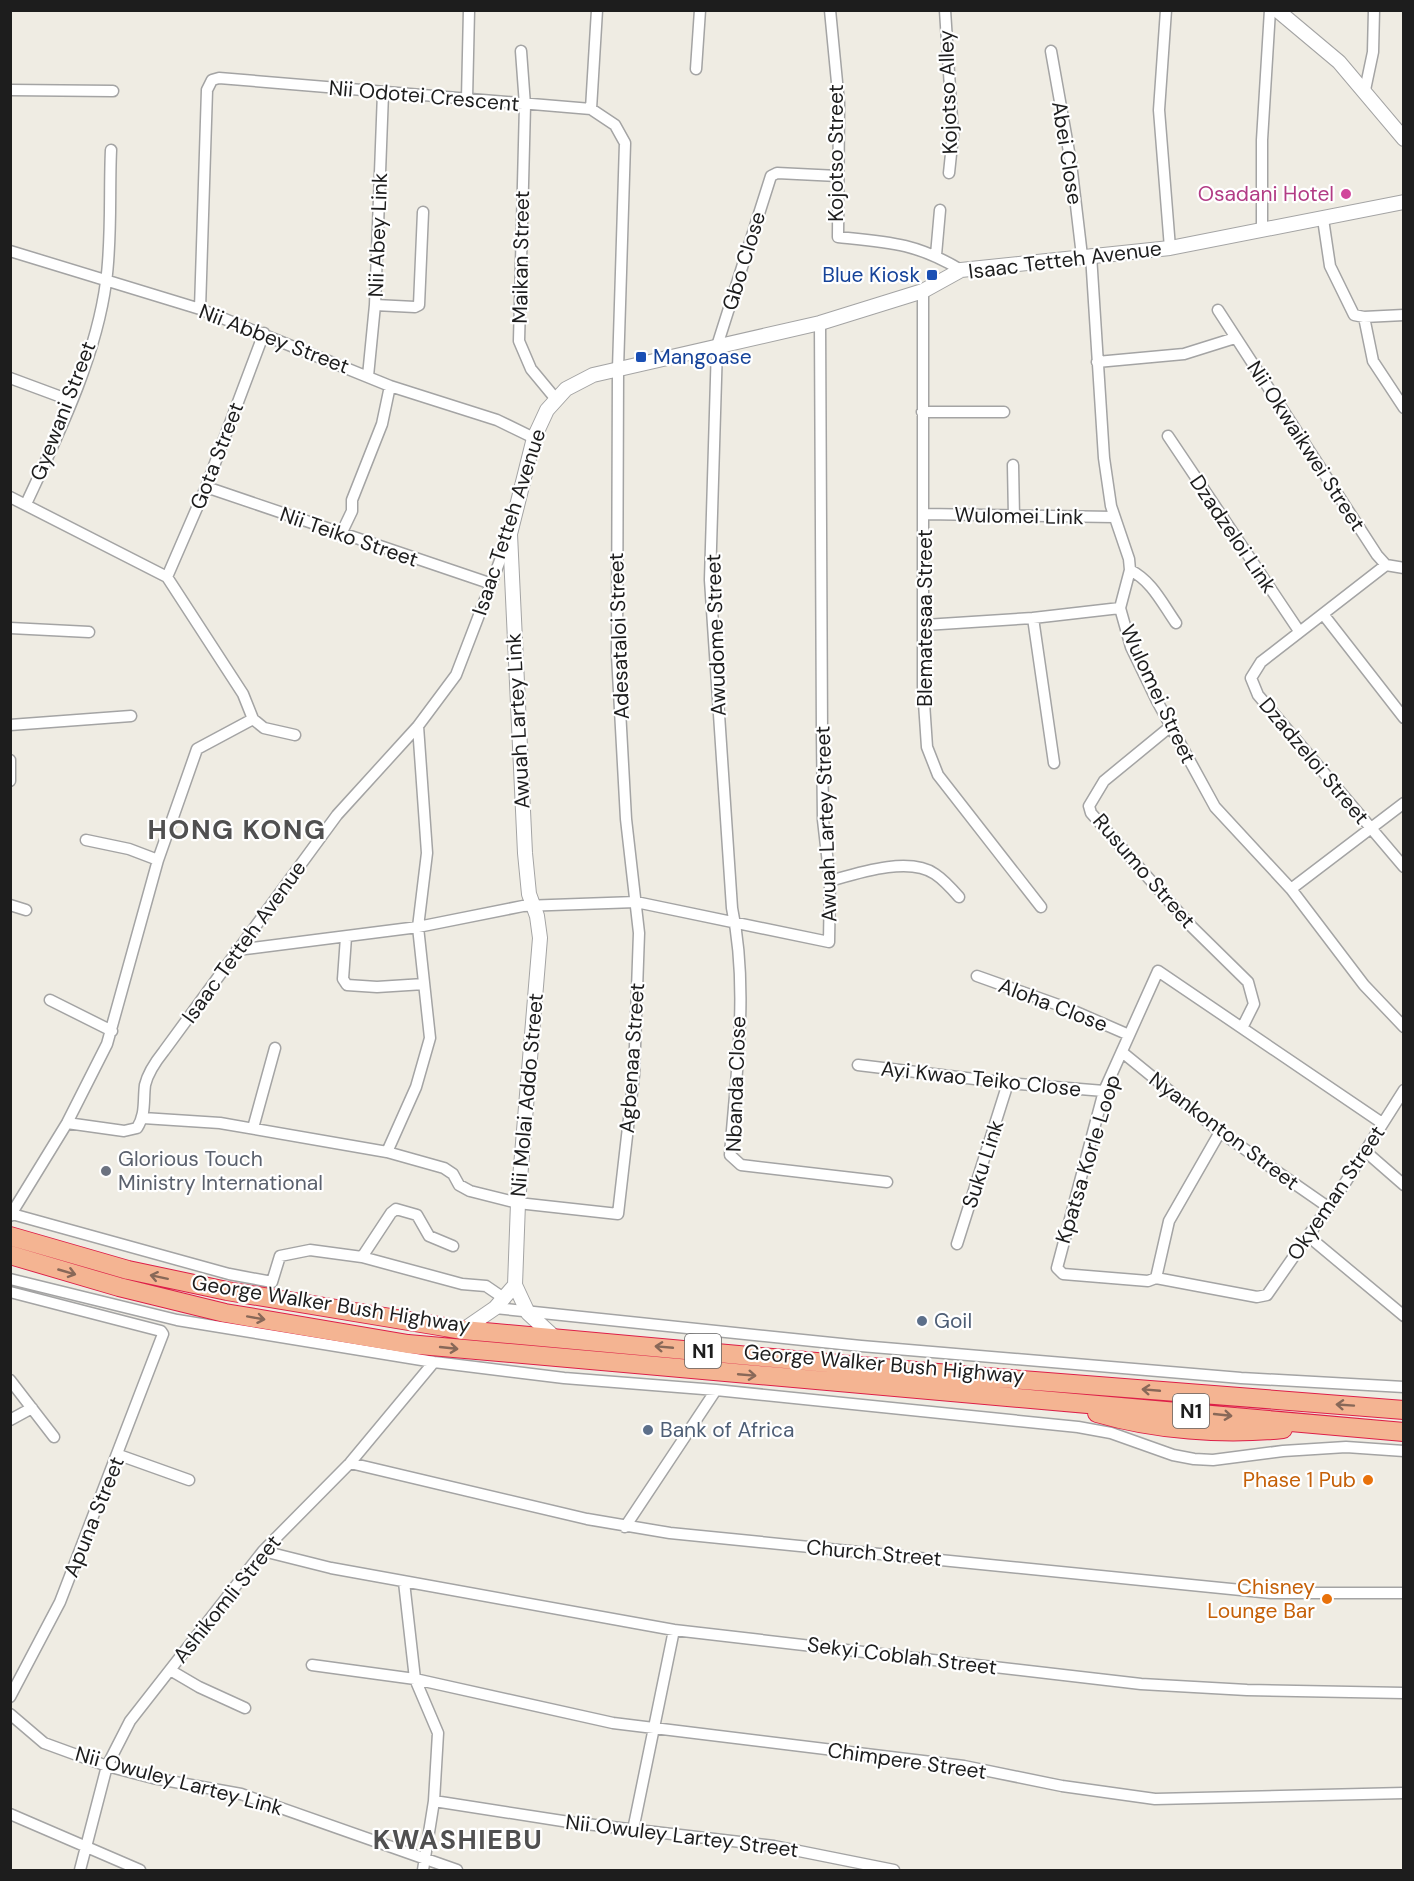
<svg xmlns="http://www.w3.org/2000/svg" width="1414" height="1881" viewBox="0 0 1414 1881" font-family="'DM Sans',sans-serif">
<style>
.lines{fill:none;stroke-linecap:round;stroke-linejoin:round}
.minor-casing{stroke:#a4a4a4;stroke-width:13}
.tertiary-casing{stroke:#a4a4a4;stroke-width:16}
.trunk-casing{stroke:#dd1f48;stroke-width:20}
.minor{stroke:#fff;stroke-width:10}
.tertiary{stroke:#fff;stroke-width:14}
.trunk{stroke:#f4b492;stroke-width:18}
.oneway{stroke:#886858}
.hotel-dot{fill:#d1479c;stroke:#fff;stroke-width:2}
.transit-dot{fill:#1a4fb4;stroke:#fff;stroke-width:2}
.worship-dot{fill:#6b7280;stroke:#fff;stroke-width:2}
.service-dot{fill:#5c6f8a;stroke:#fff;stroke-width:2}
.food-dot{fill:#e8710a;stroke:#fff;stroke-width:2}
.labels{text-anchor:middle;stroke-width:4.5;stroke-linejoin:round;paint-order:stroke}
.shield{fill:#fff;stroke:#616161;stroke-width:1.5}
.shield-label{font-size:20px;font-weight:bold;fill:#1d1d1d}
.street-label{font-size:21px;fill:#1d1d1d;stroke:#fff}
.hotel-label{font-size:21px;fill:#b23c85;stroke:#fff;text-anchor:end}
.transit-label{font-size:21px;fill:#164399;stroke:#fff;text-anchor:end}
.worship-label{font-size:21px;fill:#5b616d;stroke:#fff;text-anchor:start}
.service-label{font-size:21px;fill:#4e5e75;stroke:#fff;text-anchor:start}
.food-label{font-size:21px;fill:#c56008;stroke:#fff;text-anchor:end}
.district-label{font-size:27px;font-weight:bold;letter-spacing:1.5px;fill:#505050;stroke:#fff}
</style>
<rect width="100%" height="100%" fill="#efece3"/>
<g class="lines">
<defs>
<path id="minor" d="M 830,10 L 839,103 L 838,237 C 889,242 916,243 961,270
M 945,10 L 953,135 L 949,173
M 1166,10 L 1159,110 L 1170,248
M 521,51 L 525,105 L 519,341 L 531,369 L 555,398
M 1051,51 L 1071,163 L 1082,256
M 696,69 L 700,10
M 10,90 L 113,91
M 1365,90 L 1373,52 L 1374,10
M 467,99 L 469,10
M 591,109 L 597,10
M 838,176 L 777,173 L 771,176 L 717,346 L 710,580 L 732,908 C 749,988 736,1074 730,1155 L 741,1165 L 887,1182
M 1323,219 L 1330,266 L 1354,315 L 1364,317 L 1404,315
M 1262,229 L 1262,140 L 1270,10
M 10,251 L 200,309 L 390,386 L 497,420 L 534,438
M 936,255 L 940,210
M 1091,255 L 1104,458 L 1111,506 L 1129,559 L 1130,570 L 1120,608 L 1131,647 L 1157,701 L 1215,807 L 1291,889 L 1364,985 L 1404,1027
M 923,291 L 923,688 L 927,747 L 938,775 L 1041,907
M 375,305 L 415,307 L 419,305 L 423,212
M 1218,310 L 1377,555 L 1386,565 L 1404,568
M 1364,317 L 1373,361 L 1404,408
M 1097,362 L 1184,354 L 1235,338
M 368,376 L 375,305 L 383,93
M 10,378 L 72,401
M 922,412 L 1004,412
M 1168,436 L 1299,631
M 1013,465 L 1014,517
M 206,487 L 492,584
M 10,497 L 167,577 L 243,694 L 253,719
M 26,504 C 58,435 96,358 106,282 C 112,239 109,193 111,150
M 924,514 L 1114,517
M 341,534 L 352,511 L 352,500 L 382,424 L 390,386
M 1386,565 L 1261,662 L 1251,678 L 1258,695 L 1404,867
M 1130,570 C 1152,581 1162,603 1176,623
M 167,577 L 206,487 L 264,333
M 1323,614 L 1404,718
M 1033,618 L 1054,763
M 925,625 L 1033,618 L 1120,608
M 10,628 L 89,632
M 253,719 L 264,728 L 295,735
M 10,725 L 131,716
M 1171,726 L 1104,781 L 1089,806 L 1091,813 L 1190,925 L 1248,982 L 1254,1004 L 1242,1028
M 10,760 L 10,781
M 86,840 L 129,849 L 158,860
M 830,881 C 858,873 909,856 935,874 C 944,880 952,889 959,897
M 1291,889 L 1404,803
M 10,905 L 26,910
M 346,937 L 343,979 L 347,985 L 377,987 L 424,984
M 237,950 L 418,927 L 523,906 L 636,902 L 829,942 L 830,881 L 823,820 L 822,734 L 820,323
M 977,976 L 1067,1008 L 1129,1035
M 50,1000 L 112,1031
M 1122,1052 L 1220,1132 L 1328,1207
M 858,1065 L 1008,1083 L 1104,1091
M 143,1118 L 220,1123 L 387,1152 L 444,1168 L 453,1174 L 459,1185 L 470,1191 L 518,1203 L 618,1214 L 634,1075 L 639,933 L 626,819 L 617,655 L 618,369 L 625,143 L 615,125 L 591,109 L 219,78 L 212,80 L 207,90 L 200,309
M 67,1123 L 124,1131 L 137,1128 C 146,1114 143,1101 145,1085 C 148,1072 156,1061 164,1051 L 337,815 L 418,726 L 456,675 L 509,537
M 1382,1123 L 1158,971 L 1104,1091 L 1057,1268 L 1063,1274 L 1148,1281 L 1156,1278 L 1257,1297 L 1267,1295 L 1345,1183 L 1404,1090
M 253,1128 L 275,1048
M 1365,1151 L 1404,1185
M 387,1152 L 416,1087 L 430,1038 L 418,927 L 427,853 L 418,726
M 12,1214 L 229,1274 L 272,1282 L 280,1256 L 310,1250 L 362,1257 L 462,1284 L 486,1286 L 505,1299
M 10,1216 L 67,1123 L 107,1044 L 158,860 L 197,749 L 253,719
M 1308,1236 L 1404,1316
M 957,1244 L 1008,1083
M 362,1257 L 391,1213 L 396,1209 L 417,1215 L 429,1236 L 453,1246
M 1156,1278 L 1169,1221 L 1220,1132
M 10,1279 L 177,1320 L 434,1362 L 564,1378 L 716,1390 L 1078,1427 L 1111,1433 L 1173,1455 L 1194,1459 L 1213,1460 L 1283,1451 L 1346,1447 L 1404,1451
M 10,1292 L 161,1331 L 163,1334 L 60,1602 L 10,1697
M 495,1308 L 861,1346 L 1241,1378 L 1404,1387
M 10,1380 L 54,1437
M 10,1420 L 32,1408
M 119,1455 L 189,1480
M 350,1463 L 587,1519 L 670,1533 L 1271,1593 L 1404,1593
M 625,1527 L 716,1390
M 263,1551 L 331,1568 L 674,1630 L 1141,1684 L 1247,1690 L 1404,1693
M 404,1582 L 415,1679 L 438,1733 L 434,1801 L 423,1870
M 312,1665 L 415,1679 L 613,1723 L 964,1766 L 1062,1786 L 1155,1799 L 1404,1793
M 170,1670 L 199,1687 L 245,1708
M 10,1714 L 44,1743 L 107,1766 L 153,1778 L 241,1794 L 457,1870
M 434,1801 L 569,1822 L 774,1846 L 894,1870
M 10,1814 L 140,1870
M 633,1830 L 674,1630
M 80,1870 L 107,1766 L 130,1721 L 263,1551 L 350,1463 L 434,1362"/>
<path id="tertiary" d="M 1277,10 L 1339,62 L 1404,139
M 463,1330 L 495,1308 L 515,1285
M 554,1337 L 528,1313 L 515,1285 L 518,1203 L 540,938 L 537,916 L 529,894 L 525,853 L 510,534 L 534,438 L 547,410 L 566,389 L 593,375 L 820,323 L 923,291 L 961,270 L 1170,248 L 1404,202"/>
<path id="trunk" d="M 10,1236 L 128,1270 L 227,1291 L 463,1330 L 960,1375 L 1404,1410
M 10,1255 L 119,1287 L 225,1313 L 408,1344 L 1404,1432
M 1097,1413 C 1155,1430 1223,1435 1283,1429"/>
</defs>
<use href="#minor" class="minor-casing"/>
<use href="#tertiary" class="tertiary-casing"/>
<use href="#trunk" class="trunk-casing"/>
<use href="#minor" class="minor"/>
<use href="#tertiary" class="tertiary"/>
<use href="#trunk" class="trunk"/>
</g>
<defs><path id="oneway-shaft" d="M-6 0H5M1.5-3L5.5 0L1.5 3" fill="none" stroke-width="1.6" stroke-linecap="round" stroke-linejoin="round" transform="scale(1.5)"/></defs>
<g class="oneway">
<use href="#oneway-shaft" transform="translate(67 1272) rotate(16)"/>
<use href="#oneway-shaft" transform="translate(159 1277) rotate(-168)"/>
<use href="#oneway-shaft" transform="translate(256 1318) rotate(10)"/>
<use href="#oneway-shaft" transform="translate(664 1347) rotate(-175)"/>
<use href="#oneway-shaft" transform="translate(449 1348) rotate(6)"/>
<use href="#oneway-shaft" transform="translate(747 1375) rotate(5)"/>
<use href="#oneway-shaft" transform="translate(1151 1390) rotate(-175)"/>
<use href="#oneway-shaft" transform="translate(1345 1405) rotate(-176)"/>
<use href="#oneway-shaft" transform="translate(1223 1415) rotate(6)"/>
</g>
<circle class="hotel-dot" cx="1346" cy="194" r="6"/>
<g class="transit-dot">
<rect x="926" y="269" width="12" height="12" rx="3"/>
<rect x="635" y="351" width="12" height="12" rx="3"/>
</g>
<circle class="worship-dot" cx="106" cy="1171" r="6"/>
<g class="service-dot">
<circle cx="922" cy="1321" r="6"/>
<circle cx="648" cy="1430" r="6"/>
</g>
<g class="food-dot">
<circle cx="1368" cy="1480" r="6"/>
<circle cx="1327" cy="1599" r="6"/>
</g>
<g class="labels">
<g class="shield">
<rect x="685" y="1334" width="36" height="34" rx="4.5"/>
<rect x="1173" y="1394" width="36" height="34" rx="4.5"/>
</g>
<g class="shield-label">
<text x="703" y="1358">N1</text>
<text x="1191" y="1418">N1</text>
</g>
<g class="street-label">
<text transform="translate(948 92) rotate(-92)" y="7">Kojotso Alley</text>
<text transform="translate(424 96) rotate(5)" y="7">Nii Odotei Crescent</text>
<text transform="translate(836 153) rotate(-90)" y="7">Kojotso Street</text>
<text transform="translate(1067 153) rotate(81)" y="7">Abei Close</text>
<text transform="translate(378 235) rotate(-88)" y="7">Nii Abey Link</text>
<text transform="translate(521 257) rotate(-89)" y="7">Maikan Street</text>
<text transform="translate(1065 260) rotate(-7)" y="7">Isaac Tetteh Avenue</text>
<text transform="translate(744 261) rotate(-73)" y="7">Gbo Close</text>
<text transform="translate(274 339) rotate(21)" y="7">Nii Abbey Street</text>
<text transform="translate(63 411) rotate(-69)" y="7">Gyewani Street</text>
<text transform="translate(1306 446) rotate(57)" y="7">Nii Okwaikwei Street</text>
<text transform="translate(217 456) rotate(-69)" y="7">Gota Street</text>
<text transform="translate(1019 516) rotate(1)" y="7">Wulomei Link</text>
<text transform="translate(509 522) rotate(-72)" y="7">Isaac Tetteh Avenue</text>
<text transform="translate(1233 534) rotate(56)" y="7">Dzadzeloi Link</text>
<text transform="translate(349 537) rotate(19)" y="7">Nii Teiko Street</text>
<text transform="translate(925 618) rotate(-90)" y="7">Blematesaa Street</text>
<text transform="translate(716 635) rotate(-92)" y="7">Awudome Street</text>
<text transform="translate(619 636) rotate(-92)" y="7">Adesataloi Street</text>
<text transform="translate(1158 694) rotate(65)" y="7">Wulomei Street</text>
<text transform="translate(518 721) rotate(-93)" y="7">Awuah Lartey Link</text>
<text transform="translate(1314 761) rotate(50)" y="7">Dzadzeloi Street</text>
<text transform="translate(826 824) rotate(-92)" y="7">Awuah Lartey Street</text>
<text transform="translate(1144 871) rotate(49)" y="7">Rusumo Street</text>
<text transform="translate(244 942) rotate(-54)" y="7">Isaac Tetteh Avenue</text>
<text transform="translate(1053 1005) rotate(21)" y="7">Aloha Close</text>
<text transform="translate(632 1058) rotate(-86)" y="7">Agbenaa Street</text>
<text transform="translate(981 1079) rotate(6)" y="7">Ayi Kwao Teiko Close</text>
<text transform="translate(736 1084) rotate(-88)" y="7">Nbanda Close</text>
<text transform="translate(527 1095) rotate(-85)" y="7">Nii Molai Addo Street</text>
<text transform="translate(1224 1131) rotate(37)" y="7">Nyankonton Street</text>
<text transform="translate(1088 1159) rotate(-73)" y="7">Kpatsa Korle Loop</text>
<text transform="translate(983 1164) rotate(-72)" y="7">Suku Link</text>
<text transform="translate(1336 1193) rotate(-56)" y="7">Okyeman Street</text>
<text transform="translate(331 1304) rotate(9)" y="7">George Walker Bush Highway</text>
<text transform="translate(884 1364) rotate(5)" y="7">George Walker Bush Highway</text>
<text transform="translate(94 1517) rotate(-68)" y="7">Apuna Street</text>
<text transform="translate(874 1553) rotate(5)" y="7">Church Street</text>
<text transform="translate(227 1599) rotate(-51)" y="7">Ashikomli Street</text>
<text transform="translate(902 1656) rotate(7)" y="7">Sekyi Coblah Street</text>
<text transform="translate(907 1761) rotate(8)" y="7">Chimpere Street</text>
<text transform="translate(179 1781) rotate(15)" y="7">Nii Owuley Lartey Link</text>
<text transform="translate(682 1836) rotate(7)" y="7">Nii Owuley Lartey Street</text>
</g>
<g class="hotel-label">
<text x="1334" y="201">Osadani Hotel</text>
</g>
<g class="transit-label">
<text x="920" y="282">Blue Kiosk</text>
<text x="653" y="364" text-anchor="start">Mangoase</text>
</g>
<g class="worship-label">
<text x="118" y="1166">Glorious Touch<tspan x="118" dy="24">Ministry International</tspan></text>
</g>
<g class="service-label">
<text x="934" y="1328">Goil</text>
<text x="660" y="1437">Bank of Africa</text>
</g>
<g class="food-label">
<text x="1356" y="1487">Phase 1 Pub</text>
<text x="1315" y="1594">Chisney<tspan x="1315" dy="24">Lounge Bar</tspan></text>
</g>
<g class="district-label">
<text x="237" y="839">HONG KONG</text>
<text x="458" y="1849">KWASHIEBU</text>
</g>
</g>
<rect width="1414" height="1881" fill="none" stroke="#1d1d1d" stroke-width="24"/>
</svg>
